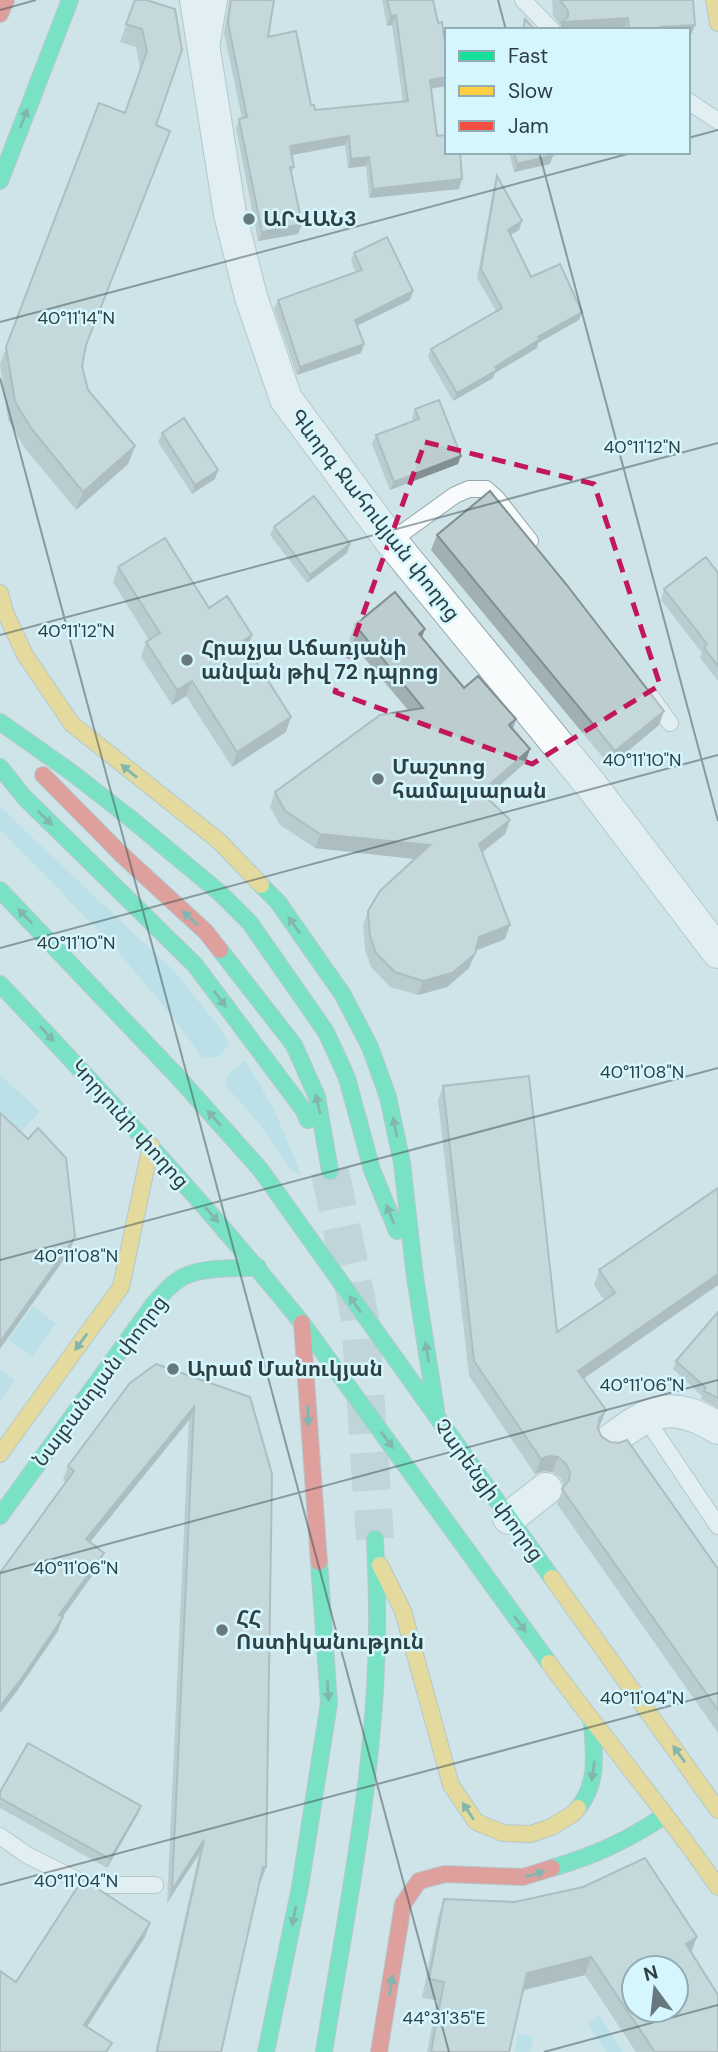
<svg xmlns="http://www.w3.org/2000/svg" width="718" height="2052" viewBox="0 0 718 2052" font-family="'DM Sans','Noto Sans Armenian',sans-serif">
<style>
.green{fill:#a7dbe7}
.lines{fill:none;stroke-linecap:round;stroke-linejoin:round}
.primary-tunnel{stroke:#aec3c8;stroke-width:38;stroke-dasharray:38 19;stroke-linecap:butt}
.lane-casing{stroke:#95a6aa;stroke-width:18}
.street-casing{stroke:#95a6aa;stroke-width:34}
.fast-casing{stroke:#95a6aa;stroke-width:18}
.slow-casing{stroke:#95a6aa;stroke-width:18}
.jam-casing{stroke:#95a6aa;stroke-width:18}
.lane{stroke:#f8fbfc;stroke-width:16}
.street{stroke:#f8fbfc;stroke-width:32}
.fast{stroke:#16e098;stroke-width:16}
.slow{stroke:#ffcf43;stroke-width:16}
.jam{stroke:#f24e42;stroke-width:16}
.wall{fill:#a1b0b2}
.shaded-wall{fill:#839091}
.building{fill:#bbcdcf;stroke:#839091;stroke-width:2;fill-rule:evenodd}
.oneway{fill:#258066}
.marked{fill:none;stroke:#c2185b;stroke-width:5;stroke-dasharray:14 9;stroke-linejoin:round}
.ticks{fill:none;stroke:#2f4044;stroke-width:2;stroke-opacity:0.45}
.poi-dot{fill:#67797e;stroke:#d6f6fe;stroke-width:2.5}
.labels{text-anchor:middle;stroke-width:5;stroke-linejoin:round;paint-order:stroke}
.poi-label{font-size:21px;font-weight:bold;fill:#2f4044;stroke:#d6f6fe;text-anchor:start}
.street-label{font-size:21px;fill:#2f4044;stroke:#d6f6fe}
.ticks-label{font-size:18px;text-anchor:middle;fill:#2f4044;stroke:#d6f6fe;stroke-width:5;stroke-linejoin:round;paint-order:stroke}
</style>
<rect width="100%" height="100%" fill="#cee4e9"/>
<path class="green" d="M 0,807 L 175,972 L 219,1027 L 229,1044 L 218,1057 L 202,1058 C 145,974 71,902 0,830 Z
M 245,1061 L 272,1105 L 302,1176 L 290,1169 L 261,1126 L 225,1085 L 230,1072 Z
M 0,1075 L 40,1111 L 20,1132 L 0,1113 Z
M 33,1306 L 56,1324 L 32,1357 L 8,1340 Z
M 0,1369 L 15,1380 L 0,1401 Z
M 599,2015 L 623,2052 L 606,2052 L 587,2023 Z
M 518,2034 L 533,2037 L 530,2052 L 515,2052 Z"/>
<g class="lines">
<path class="primary-tunnel" d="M 330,1171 L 360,1318 L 375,1539"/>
<defs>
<path id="lane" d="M 523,0 L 552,30
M 212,42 L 219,0
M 688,101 L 718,121
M 391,541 L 455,495 L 469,489 L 486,489 L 497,499 L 530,541
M 651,697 L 670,723
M 645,1417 L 718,1526
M 0,1836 L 27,1855 L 87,1885 L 155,1885"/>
<path id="street" d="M 196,0 L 230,214 L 251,297 L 286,399 L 391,541 L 591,785 L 718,952
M 611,1440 C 652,1409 672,1400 718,1428
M 509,1518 L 546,1489"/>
<path id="fast" d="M 0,181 L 70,0
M 0,722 L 71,772 L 130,818 L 220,893 L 250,923 L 326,1032 L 347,1078 L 372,1170 L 397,1231
M 0,767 L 24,797 L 195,965 L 303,1109 L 308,1120
M 261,885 L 278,902 L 343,995 L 370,1047 L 388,1097 L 402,1163 L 415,1277 L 436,1410
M 0,890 L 177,1076 L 260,1169 L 552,1578
M 220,950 L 294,1045 L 317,1097 L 330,1171
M 0,984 C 104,1094 207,1205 302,1323 L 549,1663
M 0,1516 L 153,1305 C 161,1295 170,1285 181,1278 C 203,1266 234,1269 258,1267
M 578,1808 C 599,1783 594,1753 592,1722
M 552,1868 C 596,1855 626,1841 664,1816
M 266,2052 L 300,1887 L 329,1703 L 319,1562
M 324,2052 C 344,1924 371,1796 376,1667 C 378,1624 377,1582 375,1539"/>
<path id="slow" d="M 714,0 L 718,23
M 0,593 L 5,612 L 25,655 L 72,724 L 220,842 L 261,885
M 0,1454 L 121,1287 L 151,1145
M 380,1565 L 403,1611 L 451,1785 L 476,1822 L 503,1833 L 531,1834 L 551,1827 L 573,1814 L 578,1808
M 552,1578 L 718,1810
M 549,1663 C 604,1738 665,1810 718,1887"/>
<path id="jam" d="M 0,14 L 6,0
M 43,775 L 121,854 L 206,932 L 220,950
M 302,1323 L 319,1562
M 379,2052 L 403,1904 L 419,1881 L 445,1874 L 523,1877 L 552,1868"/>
</defs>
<use href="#lane" class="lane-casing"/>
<use href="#street" class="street-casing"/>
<use href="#fast" class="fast-casing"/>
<use href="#slow" class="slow-casing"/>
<use href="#jam" class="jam-casing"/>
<use href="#lane" class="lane"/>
<use href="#street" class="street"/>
<use href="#fast" class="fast"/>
<use href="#slow" class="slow"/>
<use href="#jam" class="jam"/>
</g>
<path class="wall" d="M 135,0 L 146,0 L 156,125 L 86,348 L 82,366 L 88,390 L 135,446 L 128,464 L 76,510 L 24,447 L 8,420 L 0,364 L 99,103 L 125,113 L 140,69 L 136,47 L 120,42 Z
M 229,0 L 274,0 L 268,37 L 315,110 L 403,101 L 392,25 L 387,26 L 382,0 L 433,0 L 447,57 L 446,86 L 431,89 L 437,136 L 459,189 L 369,198 L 366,166 L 348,168 L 345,145 L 292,155 L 294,167 L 291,174 L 298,234 L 258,241 L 236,128 L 239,119 L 242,118 L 224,33 Z
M 552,0 L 693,0 L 695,25 L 688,42 L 688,30 L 560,30 L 561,26 L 553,16 Z
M 509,152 L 594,152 L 553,155 L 550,164 L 514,172 Z
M 497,176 L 519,230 L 510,235 L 531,277 L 582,312 L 579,320 L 538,343 L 537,348 L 495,373 L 493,378 L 453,401 L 428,357 L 431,349 L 496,311 L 477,278 L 494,185 Z
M 354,253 L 410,300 L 357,326 L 361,353 L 297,375 L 274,309 L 278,300 L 356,273 L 351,261 Z
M 415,409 L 458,464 L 390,490 L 372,444 L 376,435 L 413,421 L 412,418 Z
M 162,433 L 215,479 L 192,494 L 158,442 Z
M 274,527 L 347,553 L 307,583 L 270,535 Z
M 437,535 L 664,711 L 659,725 L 610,766 L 431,550 Z
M 118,567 L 209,608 L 248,648 L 286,732 L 232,767 L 186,696 L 172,705 L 141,657 L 146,642 L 149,640 L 113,582 Z
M 718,573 L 718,681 L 700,658 L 702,653 L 661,600 L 664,589 Z
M 355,625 L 422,638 L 464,688 L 516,719 L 513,729 L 530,749 L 525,763 L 486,797 L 510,820 L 505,834 L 482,852 L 505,939 L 475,951 L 469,968 L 447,987 L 418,995 L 390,987 L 371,967 L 365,950 L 363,925 L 368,911 L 415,859 L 315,848 L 280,825 L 270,807 L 275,792 L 408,710 L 349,640 Z
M 443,1086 L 557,1332 L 604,1300 L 594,1285 L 599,1270 L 718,1188 L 718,1285 L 583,1378 L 600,1425 L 598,1428 L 601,1436 L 718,1569 L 718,1733 L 557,1504 L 564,1487 L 561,1478 L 552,1472 L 544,1471 L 535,1474 L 469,1376 L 438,1100 Z
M 718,1312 L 718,1408 L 701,1399 L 702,1396 L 673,1369 L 676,1361 Z
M 130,1383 L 250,1397 L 266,1867 L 261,1881 L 260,1881 L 221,2052 L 155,2052 L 199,1854 L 167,1903 L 189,1420 L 90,1542 L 99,1566 L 62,1617 L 58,1631 L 17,1691 L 66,1482 L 63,1480 L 68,1466 Z
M 0,1792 L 138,1814 L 107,1868 L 0,1808 Z
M 444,1899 L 691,1952 L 718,2052 L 636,2052 L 585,1975 L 523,1990 L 509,2052 L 427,2052 L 437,2000 L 422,1998 L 438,1917 Z"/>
<path class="shaded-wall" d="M 396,15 L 392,25 L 387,26 L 391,16 Z
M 628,18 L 624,30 L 560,30 L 562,22 Z
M 695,25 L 688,42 L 688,30 L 659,30 L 660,27 Z
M 447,77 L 446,86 L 427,89 L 430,80 Z
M 349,136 L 345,145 L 287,156 L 290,146 Z
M 549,152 L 594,153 L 548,155 Z
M 553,155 L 550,164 L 514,172 L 517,164 Z
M 369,157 L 366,166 L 348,168 L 351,159 Z
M 462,179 L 459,189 L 369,198 L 373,189 Z
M 522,221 L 519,230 L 505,238 L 508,230 Z
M 302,224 L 298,234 L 258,241 L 262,232 Z
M 413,291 L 410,300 L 352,328 L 355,320 Z
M 582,312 L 579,320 L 538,343 L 537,348 L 495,373 L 493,378 L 453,401 L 457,393 L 538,337 Z
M 364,344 L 361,353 L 297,375 L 300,367 Z
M 135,446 L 128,464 L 76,510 L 83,492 Z
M 461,456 L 458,464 L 390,490 L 394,482 Z
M 218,470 L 215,479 L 192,494 L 195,485 Z
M 350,544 L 347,553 L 307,583 L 310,575 Z
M 425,629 L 420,643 L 419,634 Z
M 252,635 L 247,650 L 243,641 Z
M 192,681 L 186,696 L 172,705 L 177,690 Z
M 664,711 L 659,725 L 610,766 L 615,751 Z
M 291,717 L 286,732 L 232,767 L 237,752 Z
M 530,749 L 525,763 L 476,806 L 481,792 Z
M 510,820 L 505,834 L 474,859 L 479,844 Z
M 320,834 L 430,845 L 425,860 L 315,848 Z
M 510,925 L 505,939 L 474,951 L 479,937 Z
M 475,954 L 469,968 L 447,987 L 418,995 L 423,981 Z
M 75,1237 L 70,1251 L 0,1349 L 0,1342 Z
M 718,1274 L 718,1285 L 573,1386 L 578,1371 Z
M 194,1407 L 189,1420 L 81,1553 L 86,1539 Z
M 606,1410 L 600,1425 L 594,1433 L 599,1419 Z
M 549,1456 L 558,1457 L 552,1472 L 544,1471 L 535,1474 L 541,1459 Z
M 104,1553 L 99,1566 L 54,1629 L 59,1615 Z
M 63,1617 L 58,1631 L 17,1691 L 0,1713 L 0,1706 Z
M 141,1806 L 138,1814 L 107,1868 L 110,1859 Z
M 204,1840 L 199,1854 L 167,1903 L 172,1890 Z
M 263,1867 L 266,1867 L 261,1881 L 258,1881 Z
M 150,1923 L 145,1937 L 79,2039 L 84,2025 Z
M 697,1937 L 690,1955 L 686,1944 Z
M 591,1957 L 585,1975 L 520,1991 L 527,1973 Z"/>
<path class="building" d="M 135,0 L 146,0 L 175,9 L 182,50 L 156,125 L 170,131 L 86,345 L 82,366 L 88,390 L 135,446 L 83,492 L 31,428 L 15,402 L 6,347 L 99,103 L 125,113 L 147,51 L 142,29 L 126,24 Z
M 231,0 L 274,0 L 268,37 L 296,31 L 311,105 L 314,105 L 315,110 L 408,101 L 396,15 L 391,16 L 387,0 L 433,0 L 438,23 L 442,22 L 447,57 L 447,77 L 430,80 L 437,136 L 447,135 L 447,152 L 460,152 L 462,179 L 373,189 L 369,157 L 351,159 L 349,136 L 290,146 L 294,167 L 290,167 L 302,224 L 262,232 L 239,119 L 247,117 L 228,23 Z
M 560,0 L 693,0 L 695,25 L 660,27 L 661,30 L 629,30 L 628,18 L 562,22 L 568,17 L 568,11 Z
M 525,19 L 535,30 L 523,30 Z
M 514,152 L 552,152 L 553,155 L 517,164 Z
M 497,176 L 522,221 L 508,230 L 531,277 L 560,264 L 582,312 L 538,337 L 540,339 L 495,367 L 497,370 L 457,393 L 431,349 L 502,308 L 481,269 Z
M 387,237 L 413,291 L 355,320 L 364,344 L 300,367 L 278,300 L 362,270 L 354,253 Z
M 439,400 L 461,456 L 394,482 L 376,435 L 419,419 L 415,409 Z
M 184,418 L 218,470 L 195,485 L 162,433 Z
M 490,491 L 566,584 L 664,711 L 615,751 L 437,535 Z
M 314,496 L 350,544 L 310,575 L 274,527 Z
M 165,538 L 209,608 L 227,596 L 252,635 L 243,641 L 291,717 L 237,752 L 192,681 L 177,690 L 146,642 L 160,633 L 118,567 Z
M 706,557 L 718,573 L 718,666 L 704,648 L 707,644 L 664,589 Z
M 395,592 L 425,629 L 419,634 L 464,688 L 478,676 L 516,719 L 509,725 L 530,749 L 481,792 L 510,820 L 479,844 L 510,925 L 479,937 L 475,954 L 452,973 L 423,981 L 395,972 L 376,953 L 370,936 L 368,911 L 380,891 L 430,845 L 320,834 L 285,811 L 275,792 L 380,715 L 423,708 L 355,625 Z
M 529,1076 L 557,1332 L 615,1293 L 599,1270 L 718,1188 L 718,1274 L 578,1371 L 606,1410 L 599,1419 L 598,1428 L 601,1436 L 610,1442 L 619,1443 L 627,1440 L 718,1569 L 718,1710 L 562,1489 L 569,1480 L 570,1472 L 566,1464 L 558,1457 L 549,1456 L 541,1459 L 474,1361 L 443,1086 Z
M 0,1113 L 28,1139 L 38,1128 L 66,1158 L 75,1237 L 0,1342 Z
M 718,1312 L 718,1398 L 704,1391 L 706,1388 L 676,1361 Z
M 156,1364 L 250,1397 L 272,1474 L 266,1867 L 263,1867 L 221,2052 L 157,2052 L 204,1840 L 172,1890 L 194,1407 L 86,1539 L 104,1553 L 59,1615 L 63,1617 L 22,1678 L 0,1706 L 0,1573 L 74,1471 L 68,1466 L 130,1383 Z
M 28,1743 L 141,1806 L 110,1859 L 0,1798 L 0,1792 Z
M 645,1858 L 697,1937 L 686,1944 L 718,1995 L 718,2052 L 655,2052 L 591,1957 L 527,1973 L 509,2052 L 431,2052 L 444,1982 L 429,1979 L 444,1899 L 515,1902 L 583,1887 ZM 634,1968 L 676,1968 L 676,2010 L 634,2010 Z
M 83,1879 L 150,1923 L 84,2025 L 112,2043 L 106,2052 L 0,2052 L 0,1971 L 16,1982 Z"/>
<defs><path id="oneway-solid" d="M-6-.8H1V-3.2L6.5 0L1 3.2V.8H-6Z" transform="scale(1.75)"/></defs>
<g class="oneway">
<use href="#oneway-solid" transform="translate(24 118) rotate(-69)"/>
<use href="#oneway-solid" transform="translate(129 771) rotate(-141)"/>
<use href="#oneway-solid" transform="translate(45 818) rotate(44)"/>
<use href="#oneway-solid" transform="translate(25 916) rotate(-134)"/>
<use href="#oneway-solid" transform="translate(190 918) rotate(-137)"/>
<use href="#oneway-solid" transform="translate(294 925) rotate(-125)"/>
<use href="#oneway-solid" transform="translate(220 999) rotate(53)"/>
<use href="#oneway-solid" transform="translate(47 1034) rotate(47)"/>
<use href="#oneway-solid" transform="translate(318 1104) rotate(-103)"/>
<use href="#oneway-solid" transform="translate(214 1118) rotate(-132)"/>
<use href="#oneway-solid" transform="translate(395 1127) rotate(-102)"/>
<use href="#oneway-solid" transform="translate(390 1214) rotate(-112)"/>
<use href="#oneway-solid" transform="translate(212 1215) rotate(49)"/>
<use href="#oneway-solid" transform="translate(355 1304) rotate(-125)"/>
<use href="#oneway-solid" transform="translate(81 1342) rotate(126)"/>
<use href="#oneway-solid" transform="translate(427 1352) rotate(-99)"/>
<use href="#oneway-solid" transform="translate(308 1416) rotate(87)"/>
<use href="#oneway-solid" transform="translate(387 1440) rotate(54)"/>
<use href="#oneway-solid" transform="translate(520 1624) rotate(54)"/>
<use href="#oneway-solid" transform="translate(328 1691) rotate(86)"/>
<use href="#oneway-solid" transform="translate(679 1754) rotate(-126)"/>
<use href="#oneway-solid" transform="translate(593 1771) rotate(99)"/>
<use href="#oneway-solid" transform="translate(468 1811) rotate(-123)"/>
<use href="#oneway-solid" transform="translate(535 1874) rotate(-17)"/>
<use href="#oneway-solid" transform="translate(294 1916) rotate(101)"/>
<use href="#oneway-solid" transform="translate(391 1985) rotate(-81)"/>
</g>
<path d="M0 0H718V2052H0ZM 425,442 L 594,484 L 660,685 L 532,764 L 335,692 Z" fill="#cee4e9" fill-opacity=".55" fill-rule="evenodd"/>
<path class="marked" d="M 425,442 L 594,484 L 660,685 L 532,764 L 335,692 Z"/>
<path class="ticks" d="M 498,0 L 506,30M 0,10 L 36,0M 688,138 L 718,130M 539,152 L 718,821M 0,322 L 635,152M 0,378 L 449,2052M 0,635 L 718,443M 0,948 L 718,755M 0,1260 L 718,1068M 0,1573 L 718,1380M 0,1885 L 718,1693M 544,2052 L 718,2005"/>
<g class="poi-dot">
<circle cx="249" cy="219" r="7"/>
<circle cx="187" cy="660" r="7"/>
<circle cx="378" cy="779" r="7"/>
<circle cx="173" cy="1369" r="7"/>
<circle cx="222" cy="1630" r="7"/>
</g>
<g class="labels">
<g class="poi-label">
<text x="263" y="226">ԱՐՎԱՆ3</text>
<text x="201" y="655">Հրաչյա Աճառյանի<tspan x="201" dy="24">անվան թիվ 72 դպրոց</tspan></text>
<text x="392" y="774">Մաշտոց<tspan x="392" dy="24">համալսարան</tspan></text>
<text x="187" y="1376">Արամ Մանուկյան</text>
<text x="236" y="1625">ՀՀ<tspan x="236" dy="24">Ոստիկանություն</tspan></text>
</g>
<g class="street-label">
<text transform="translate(375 515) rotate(52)" y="7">Գևորգ Ջահուկյան փողոց</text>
<text transform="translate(130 1124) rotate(48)" y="7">Կորյունի փողոց</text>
<text transform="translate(100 1381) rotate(-53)" y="7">Նալբանդյան փողոց</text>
<text transform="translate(489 1490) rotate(54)" y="7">Չարենցի փողոց</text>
</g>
</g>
<g class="ticks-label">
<text x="76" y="324">40°11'14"N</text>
<text x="642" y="453">40°11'12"N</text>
<text x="76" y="637">40°11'12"N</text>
<text x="642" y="766">40°11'10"N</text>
<text x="76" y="949">40°11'10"N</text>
<text x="642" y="1078">40°11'08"N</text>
<text x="76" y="1262">40°11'08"N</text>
<text x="642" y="1391">40°11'06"N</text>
<text x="76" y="1574">40°11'06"N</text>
<text x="642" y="1704">40°11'04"N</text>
<text x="76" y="1887">40°11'04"N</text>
<text x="444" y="2024">44°31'35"E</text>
</g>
<rect x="445" y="28" width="245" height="126" fill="#d6f6fe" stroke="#93adb4" stroke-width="2"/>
<rect x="459" y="51" width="35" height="10" fill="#16e098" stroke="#93adb4" stroke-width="2"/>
<text x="508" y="63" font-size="21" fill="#2f4044">Fast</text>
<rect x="459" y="86" width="35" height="10" fill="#ffcf43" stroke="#93adb4" stroke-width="2"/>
<text x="508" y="98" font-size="21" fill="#2f4044">Slow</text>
<rect x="459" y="121" width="35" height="10" fill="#f24e42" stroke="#93adb4" stroke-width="2"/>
<text x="508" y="133" font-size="21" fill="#2f4044">Jam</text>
<g transform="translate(655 1989) rotate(345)"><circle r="33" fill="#d6f6fe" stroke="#93adb4" stroke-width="2"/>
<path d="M0-5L12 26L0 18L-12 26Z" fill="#67797e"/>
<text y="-10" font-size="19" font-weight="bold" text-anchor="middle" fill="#2f4044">N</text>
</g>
</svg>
